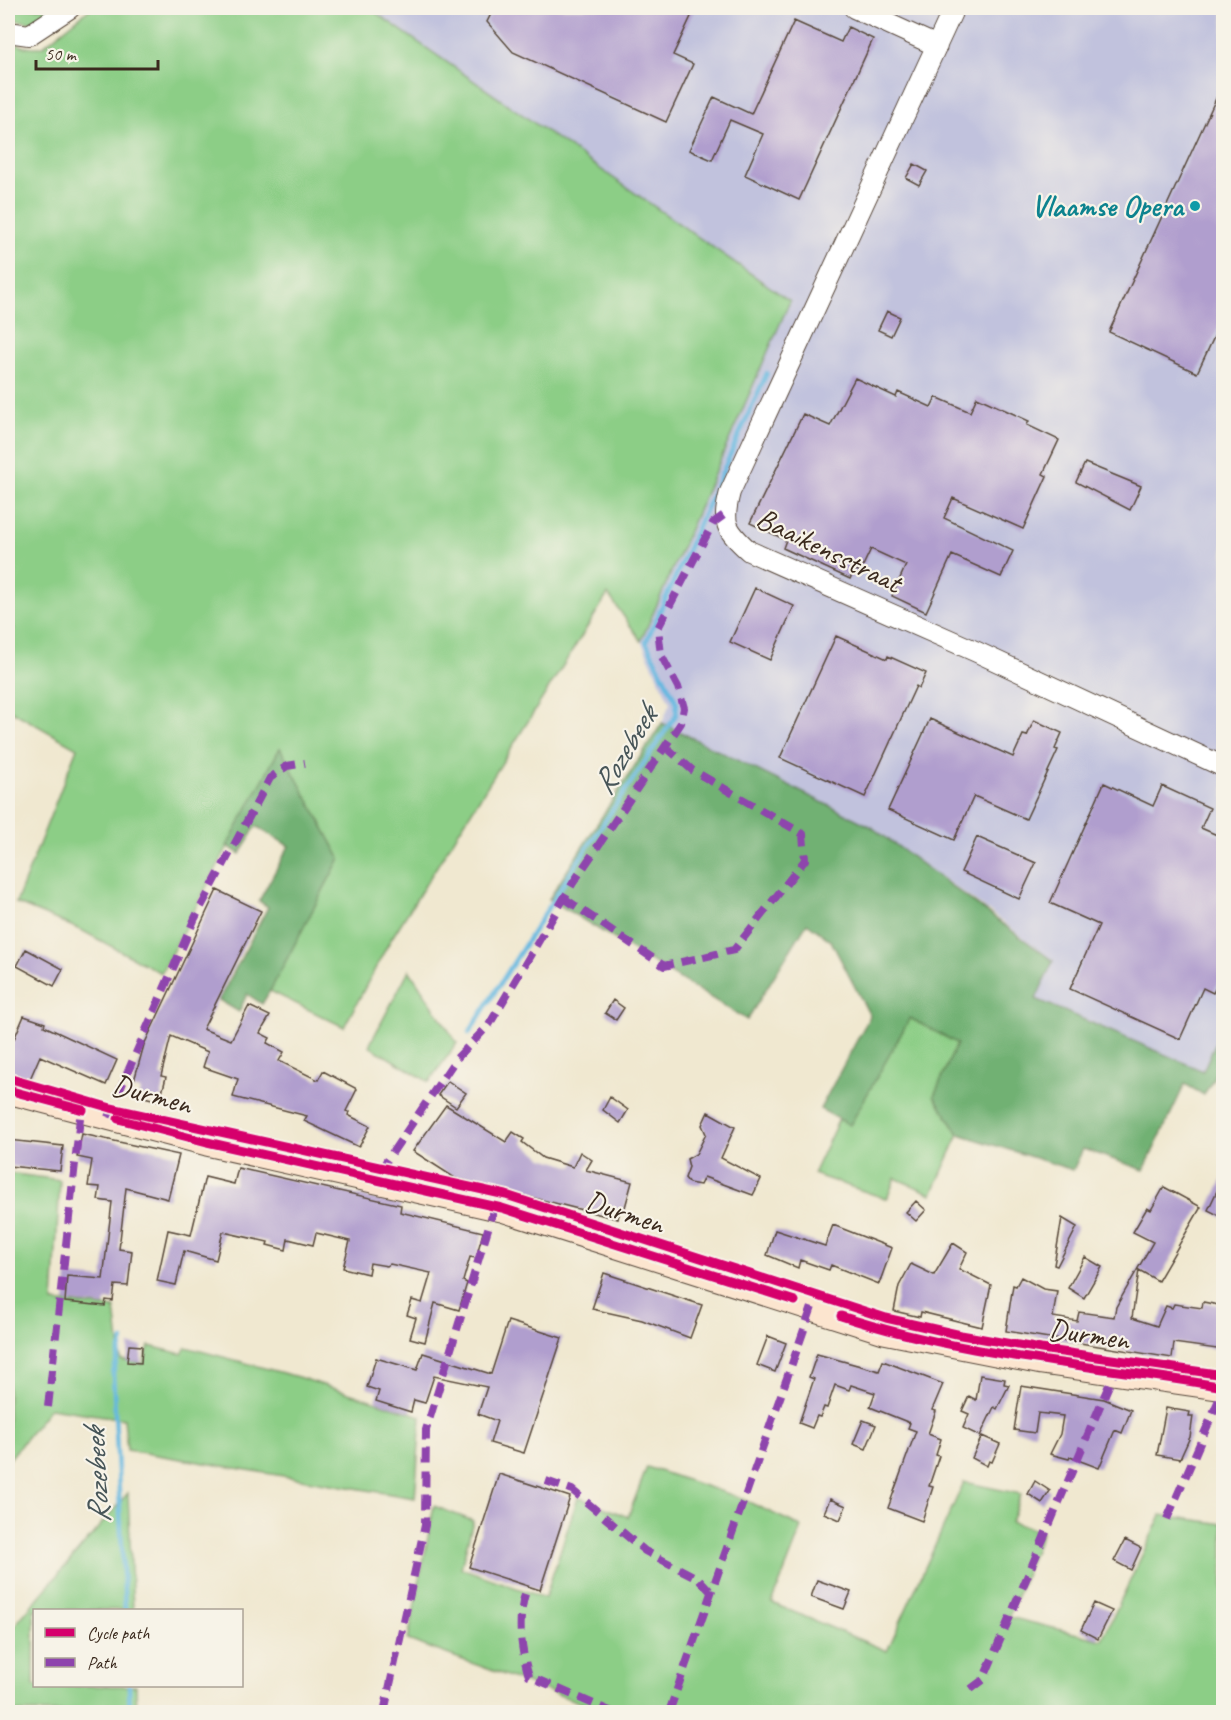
<svg xmlns="http://www.w3.org/2000/svg" width="1231" height="1720" viewBox="0 0 1231 1720" font-family="Caveat,sans-serif">
<style>
.industrial{fill:#c1c2dd}
.green{fill:#8cce86;stroke:#647c52;stroke-width:1.5}
.forest{fill:#71b173;stroke:#566e48;stroke-width:1.5}
.lines{fill:none;stroke-linecap:round;stroke-linejoin:round}
.stream{stroke:#64b8e0;stroke-width:4.5}
.building{fill:#b09ece}
.street-casing{stroke:#564639;stroke-width:22}
.secondary-casing{stroke:#564639;stroke-width:29}
.street{stroke:#fff;stroke-width:20}
.secondary{stroke:#fce5cf;stroke-width:27}
.quiet{stroke:#8e44ad;stroke-width:8;stroke-dasharray:15 8;stroke-linecap:butt}
.cycleway-casing{stroke:#f7f3e8;stroke-width:13}
.cycleway{stroke:#d6006c;stroke-width:9}
.culture-dot{fill:#0f9aa8;stroke:#f7f3e8;stroke-width:2}
.labels{text-anchor:middle;stroke-width:4.5;stroke-linejoin:round;paint-order:stroke}
.culture-label{font-size:30px;font-weight:bold;fill:#0d838f;stroke:#f7f3e8;text-anchor:end}
.street-label{font-size:30px;fill:#3b2a1e;stroke:#f7f3e8}
.water-label{font-size:32px;font-style:italic;fill:#475558;stroke:#f7f3e8}
</style>
<rect width="100%" height="100%" fill="#f7f3e8"/>
<filter id="ink" filterUnits="userSpaceOnUse"><feTurbulence type="fractalNoise" baseFrequency=".0167" numOctaves="2"/><feDisplacementMap in="SourceGraphic" scale="12" xChannelSelector="R" yChannelSelector="G"/><feConvolveMatrix kernelMatrix="1 2 1 2 8 2 1 2 1" color-interpolation-filters="sRGB"/></filter>
<filter id="wash" filterUnits="userSpaceOnUse"><feTurbulence type="fractalNoise" baseFrequency=".008" numOctaves="4" result="noise"/><feDisplacementMap in="SourceGraphic" scale="24" xChannelSelector="R" yChannelSelector="G"/><feGaussianBlur stdDeviation="1.35" result="paint"/><feColorMatrix in="noise" values="0 0 0 0 0 0 0 0 0 0 0 0 0 0 0 0 0 1.4 0 .05"/><feComposite in="paint" operator="in"/></filter>
<g filter="url(#wash)">
<rect width="100%" height="100%" fill="#f0e8d0"/>
<path class="industrial" d="M 369,8 L 1223,8 L 1224,1026 L 1203,1071 L 1035,998 L 1053,961 L 998,918 L 870,826 L 662,723 L 670,703 L 641,641 L 789,301 Z"/>
<path class="green" d="M 8,8 L 58,8 L 34,23 L 8,19 Z
M 91,8 L 369,8 L 790,301 L 641,641 L 608,594 L 390,941 L 344,1027 L 270,991 L 340,858 L 280,748 L 161,973 L 81,930 L 16,903 L 77,748 L 8,709 L 8,640 L 14,628 L 8,623 L 8,40 L 25,47 L 42,47 Z
M 409,970 L 457,1043 L 429,1082 L 369,1046 Z
M 910,1018 L 957,1043 L 934,1096 L 959,1134 L 932,1194 L 895,1178 L 887,1199 L 813,1174 L 839,1119 L 850,1124 Z
M 8,1173 L 60,1180 L 53,1302 L 115,1308 L 121,1360 L 143,1364 L 149,1346 L 182,1354 L 186,1347 L 298,1377 L 421,1416 L 415,1498 L 127,1450 L 124,1419 L 50,1408 L 8,1461 Z
M 647,1467 L 738,1497 L 802,1527 L 772,1603 L 887,1651 L 964,1482 L 1021,1494 L 1011,1522 L 1042,1532 L 1009,1617 L 1102,1640 L 1161,1515 L 1223,1524 L 1223,1712 L 606,1712 L 408,1640 L 434,1506 L 473,1521 L 461,1568 L 545,1598 L 578,1497 L 628,1517 Z
M 128,1493 L 133,1610 L 34,1610 L 34,1686 L 136,1686 L 137,1712 L 8,1712 L 8,1633 Z"/>
<path class="forest" d="M 662,723 L 870,826 L 1053,961 L 1036,999 L 1203,1071 L 1223,1026 L 1223,1075 L 1217,1072 L 1204,1095 L 1185,1084 L 1144,1170 L 1083,1149 L 1073,1170 L 959,1134 L 934,1096 L 957,1043 L 910,1018 L 850,1125 L 820,1109 L 870,1016 L 831,941 L 807,923 L 747,1020 L 549,899 Z
M 280,748 L 340,858 L 270,991 L 262,1004 L 247,994 L 239,1012 L 219,1000 L 268,907 L 259,901 L 289,846 L 256,826 L 240,854 L 227,846 Z"/>
<g class="lines">
<path class="stream" d="M 469,1033 L 569,875 L 676,715 L 677,703 L 646,642 L 767,373
M 123,1340 L 113,1373 L 125,1610
M 129,1686 L 130,1712"/>
</g>
<g id="blocks">
<path class="building" d="M 494,8 L 695,8 L 673,55 L 693,64 L 666,122 L 513,52 L 487,22 Z
M 794,21 L 841,42 L 848,27 L 873,39 L 799,200 L 745,175 L 763,134 L 730,120 L 712,160 L 689,150 L 714,97 L 751,114 Z
M 1224,81 L 1224,316 L 1197,373 L 1109,332 Z
M 914,164 L 927,171 L 919,185 L 906,178 Z
M 887,311 L 900,317 L 891,336 L 878,330 Z
M 855,378 L 896,397 L 898,392 L 931,407 L 936,397 L 970,412 L 977,397 L 1029,421 L 1027,425 L 1059,440 L 1043,474 L 1047,476 L 1023,529 L 953,498 L 944,518 L 1013,551 L 1001,577 L 952,555 L 926,612 L 892,596 L 906,565 L 871,549 L 860,572 L 855,569 L 850,579 L 783,548 L 786,540 L 750,523 L 803,414 L 830,426 Z
M 1085,463 L 1141,486 L 1130,510 L 1076,482 Z
M 755,588 L 794,606 L 770,660 L 730,642 Z
M 836,636 L 887,659 L 888,656 L 926,673 L 919,688 L 916,686 L 865,797 L 780,758 Z
M 930,719 L 1013,757 L 1023,735 L 1027,736 L 1034,720 L 1062,733 L 1055,749 L 1058,750 L 1026,819 L 974,796 L 954,840 L 888,810 Z
M 1104,783 L 1153,806 L 1162,786 L 1210,808 L 1201,828 L 1224,838 L 1224,971 L 1213,993 L 1203,988 L 1180,1039 L 1070,989 L 1099,925 L 1050,903 Z
M 977,837 L 1036,863 L 1019,899 L 961,872 Z
M 217,890 L 261,911 L 203,1029 L 231,1040 L 249,1006 L 270,1016 L 260,1033 L 270,1038 L 267,1043 L 284,1052 L 279,1061 L 318,1080 L 323,1071 L 357,1089 L 346,1111 L 349,1112 L 348,1115 L 370,1126 L 359,1147 L 304,1121 L 307,1116 L 233,1097 L 238,1079 L 203,1067 L 208,1052 L 171,1036 L 161,1076 L 166,1077 L 160,1101 L 140,1096 L 141,1090 L 132,1088 L 144,1045 Z
M 26,949 L 63,969 L 54,986 L 17,966 Z
M 613,1000 L 624,1008 L 616,1020 L 605,1013 Z
M 24,1016 L 45,1023 L 44,1026 L 117,1060 L 106,1085 L 40,1056 L 30,1079 L 8,1074 L 8,1053 Z
M 448,1081 L 466,1093 L 456,1107 L 438,1095 Z
M 610,1097 L 628,1110 L 620,1123 L 603,1110 Z
M 446,1105 L 506,1142 L 513,1132 L 524,1139 L 522,1142 L 543,1158 L 573,1167 L 580,1152 L 592,1160 L 586,1170 L 632,1182 L 624,1211 L 620,1210 L 618,1219 L 455,1178 L 413,1151 Z
M 708,1112 L 735,1127 L 721,1158 L 761,1179 L 753,1195 L 704,1177 L 700,1185 L 689,1183 L 685,1178 L 689,1167 L 687,1159 L 696,1154 L 706,1134 L 702,1125 Z
M 82,1134 L 179,1155 L 168,1199 L 126,1188 L 119,1249 L 132,1251 L 128,1286 L 115,1285 L 113,1301 L 106,1300 L 105,1306 L 65,1302 L 67,1276 L 103,1279 L 112,1202 L 98,1200 L 100,1187 L 88,1186 L 92,1160 L 77,1157 Z
M 8,1140 L 63,1146 L 60,1171 L 8,1166 Z
M 238,1168 L 401,1205 L 400,1212 L 483,1232 L 476,1258 L 470,1257 L 463,1281 L 467,1283 L 459,1310 L 435,1303 L 425,1342 L 410,1338 L 416,1318 L 407,1315 L 412,1300 L 422,1303 L 431,1273 L 390,1264 L 387,1266 L 370,1263 L 368,1274 L 343,1268 L 350,1241 L 316,1233 L 313,1245 L 288,1239 L 286,1250 L 267,1245 L 268,1242 L 223,1232 L 216,1260 L 184,1251 L 176,1285 L 157,1281 L 168,1230 L 191,1235 L 205,1177 L 234,1184 Z
M 1224,1176 L 1224,1218 L 1208,1210 Z
M 1164,1187 L 1201,1207 L 1158,1281 L 1139,1270 L 1132,1318 L 1157,1326 L 1166,1306 L 1172,1308 L 1174,1304 L 1202,1308 L 1203,1302 L 1224,1306 L 1224,1350 L 1174,1343 L 1172,1358 L 1006,1331 L 1013,1285 L 1016,1286 L 1021,1277 L 1043,1289 L 1057,1291 L 1053,1317 L 1077,1321 L 1079,1312 L 1114,1317 L 1116,1307 L 1153,1242 L 1133,1232 L 1147,1208 L 1151,1210 Z
M 916,1201 L 926,1210 L 916,1221 L 906,1212 Z
M 1062,1218 L 1077,1227 L 1057,1266 L 1054,1265 Z
M 833,1225 L 892,1248 L 879,1284 L 831,1265 L 829,1270 L 800,1260 L 798,1268 L 767,1255 L 775,1230 L 825,1246 Z
M 953,1243 L 967,1252 L 959,1269 L 991,1285 L 982,1327 L 921,1312 L 920,1317 L 894,1311 L 899,1286 L 911,1264 L 934,1275 Z
M 1085,1257 L 1102,1267 L 1084,1298 L 1068,1288 Z
M 604,1273 L 702,1305 L 690,1338 L 642,1320 L 592,1309 Z
M 508,1321 L 562,1338 L 524,1453 L 490,1443 L 497,1421 L 478,1414 L 487,1387 L 434,1376 L 425,1403 L 414,1400 L 411,1412 L 376,1401 L 379,1391 L 367,1387 L 376,1358 L 417,1370 L 423,1353 L 491,1374 Z
M 768,1336 L 786,1343 L 775,1372 L 757,1365 Z
M 129,1345 L 142,1346 L 141,1363 L 127,1362 Z
M 817,1354 L 879,1371 L 883,1361 L 943,1384 L 932,1410 L 936,1411 L 928,1434 L 941,1439 L 936,1455 L 939,1456 L 929,1486 L 933,1487 L 922,1521 L 888,1508 L 916,1431 L 908,1428 L 910,1423 L 870,1407 L 875,1393 L 851,1385 L 849,1390 L 835,1385 L 827,1408 L 824,1407 L 820,1417 L 817,1416 L 812,1428 L 799,1423 L 814,1379 L 809,1377 Z
M 980,1375 L 1005,1379 L 1004,1384 L 1009,1385 L 997,1409 L 994,1407 L 980,1436 L 963,1428 L 969,1414 L 962,1411 L 969,1396 L 976,1400 Z
M 1021,1386 L 1104,1399 L 1131,1410 L 1122,1433 L 1115,1430 L 1099,1468 L 1070,1457 L 1069,1459 L 1050,1454 L 1060,1434 L 1063,1416 L 1038,1413 L 1035,1433 L 1014,1430 Z
M 1166,1408 L 1190,1412 L 1189,1416 L 1193,1416 L 1190,1437 L 1180,1459 L 1157,1455 Z
M 863,1420 L 876,1425 L 866,1449 L 853,1444 Z
M 982,1436 L 1000,1444 L 992,1462 L 989,1461 L 987,1466 L 972,1458 Z
M 499,1474 L 570,1497 L 540,1590 L 469,1567 Z
M 1035,1481 L 1050,1491 L 1042,1503 L 1028,1494 Z
M 830,1499 L 846,1506 L 840,1520 L 824,1513 Z
M 1125,1540 L 1141,1548 L 1131,1570 L 1114,1561 Z
M 817,1580 L 851,1592 L 844,1609 L 811,1597 Z
M 1094,1603 L 1112,1611 L 1098,1639 L 1081,1630 Z"/>
</g>
</g>
<g filter="url(#ink)">
<use href="#blocks" fill-opacity="0" stroke="#564639" stroke-width="1.5"/>
<g class="lines">
<defs>
<path id="street" d="M 854,8 L 937,46
M 954,8 L 730,492 C 722,523 725,529 749,551 L 977,652 L 1224,767
M 8,32 L 29,35 L 70,8"/>
<path id="secondary" d="M 8,1090 L 207,1142 L 502,1208 L 884,1330 L 1042,1361 L 1224,1387"/>
</defs>
<use href="#street" class="street-casing"/>
<use href="#secondary" class="secondary-casing"/>
<use href="#street" class="street"/>
<use href="#secondary" class="secondary"/>
<path class="quiet" d="M 564,898 L 664,966 L 734,950 L 805,860 L 803,834 L 692,770 L 665,746
M 108,1117 L 195,918 L 270,778 L 287,766 L 305,763
M 379,1172 L 456,1059 L 489,1025 L 573,883 L 681,723 L 684,708 L 678,687 L 661,655 L 658,628 L 713,523 L 724,515
M 48,1407 L 81,1109
M 546,1481 L 572,1490 L 645,1551 L 699,1579 L 711,1592
M 1167,1519 L 1224,1388
M 525,1594 C 517,1621 521,1650 529,1676 L 612,1712
M 971,1689 L 983,1680 L 1115,1371
M 384,1712 L 425,1525 L 426,1430 L 495,1206
M 669,1712 L 812,1307"/>
<defs>
<path id="cycleway" d="M 8,1078 L 111,1108 L 506,1195 L 886,1318 L 961,1335 L 1041,1349 L 1224,1375
M 8,1090 L 83,1110
M 118,1119 L 207,1142 L 502,1208 L 795,1301
M 841,1316 C 965,1357 1096,1365 1224,1387"/>
</defs>
<use href="#cycleway" class="cycleway-casing"/>
<use href="#cycleway" class="cycleway"/>
</g>
</g>
<circle class="culture-dot" cx="1195" cy="206" r="6"/>
<g class="labels">
<g class="culture-label">
<text x="1183" y="216">Vlaamse Opera</text>
</g>
<g class="street-label">
<text transform="translate(829 550) rotate(26)" y="10">Baaikensstraat</text>
<text transform="translate(152 1094) rotate(15)" y="10">Durmen</text>
<text transform="translate(625 1212) rotate(18)" y="10">Durmen</text>
<text transform="translate(1089 1334) rotate(8)" y="10">Durmen</text>
</g>
<g class="water-label">
<text transform="translate(624 750) rotate(-59)" y="11">Rozebeek</text>
<text transform="translate(96 1476) rotate(-93)" y="11">Rozebeek</text>
</g>
</g>
<rect width="1231" height="1720" fill="none" stroke="#f7f3e8" stroke-width="30"/>
<rect x="33" y="1609" width="210" height="78" fill="#f7f3e8" stroke="#aca397" stroke-width="1.5"/>
<rect x="45" y="1628" width="30" height="9" fill="#d6006c" stroke="#aca397" stroke-width="1.5"/>
<text x="87" y="1639" font-size="18" fill="#3b2a1e">Cycle path</text>
<rect x="45" y="1658" width="30" height="9" fill="#8e44ad" stroke="#aca397" stroke-width="1.5"/>
<text x="87" y="1669" font-size="18" fill="#3b2a1e">Path</text>
<path d="M36 60v9h122v-9" fill="none" stroke="#3b2a1e" stroke-width="3"/>
<text x="45" y="60" font-size="18" fill="#3b2a1e" stroke="#f7f3e8" stroke-width="4.5" paint-order="stroke">50 m</text>
</svg>
